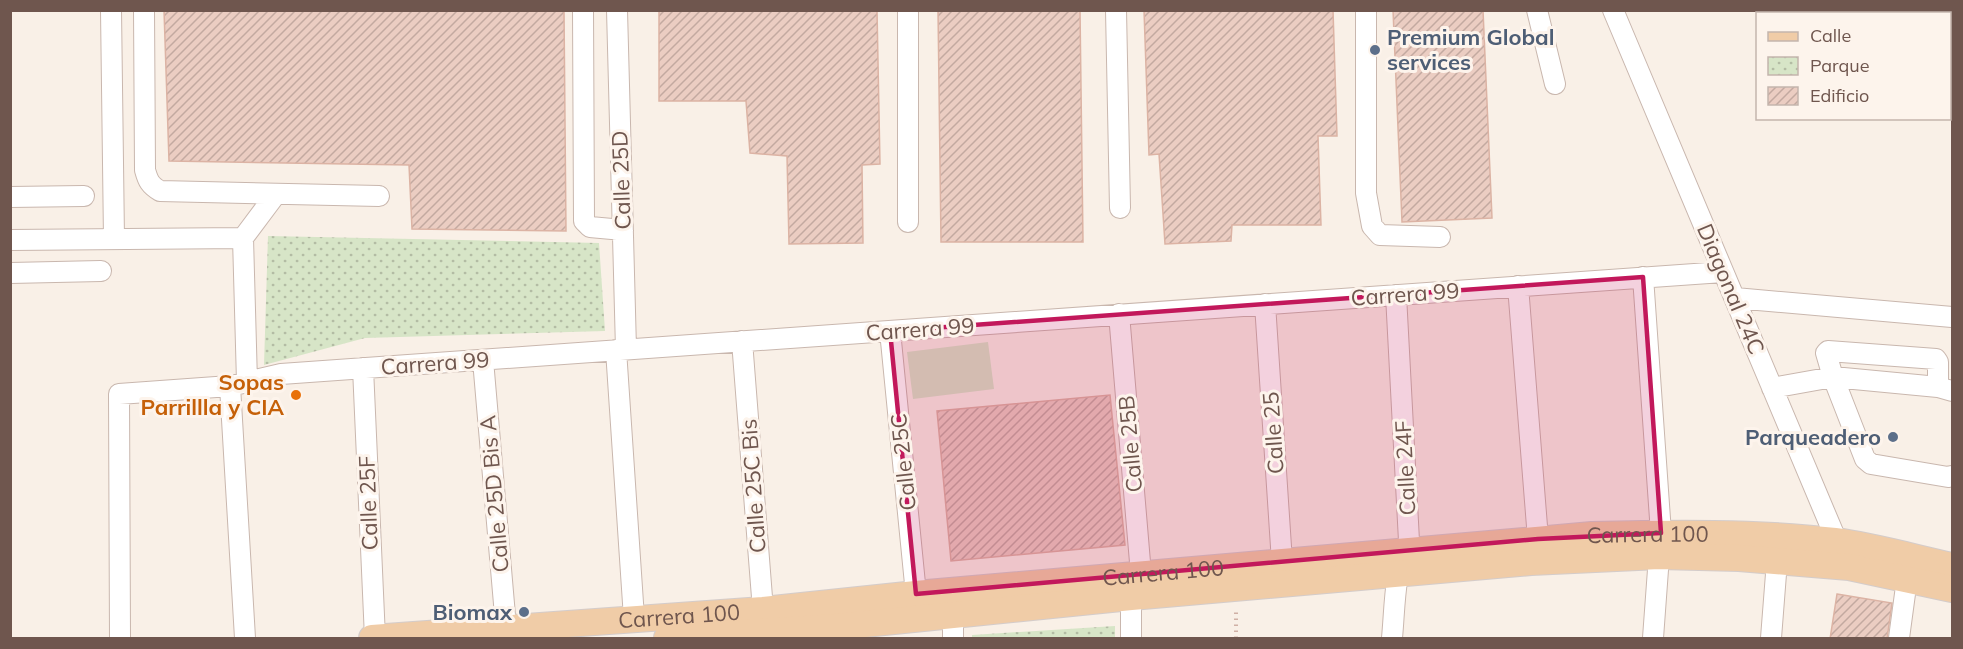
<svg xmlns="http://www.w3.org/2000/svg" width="1963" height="649" viewBox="0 0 1963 649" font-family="Mulish,sans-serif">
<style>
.green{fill:#d7e5c7}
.park{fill:url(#park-dots)}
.building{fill:url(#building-hatch);stroke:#dcb3a4;stroke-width:1.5}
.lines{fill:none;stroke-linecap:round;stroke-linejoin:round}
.minor-casing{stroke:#c9b7ae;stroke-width:22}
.major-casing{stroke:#d4ccca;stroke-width:28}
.path{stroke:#d0b0a5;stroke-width:4;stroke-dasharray:1.5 4.5;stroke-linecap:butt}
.minor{stroke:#fff;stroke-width:20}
.major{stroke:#f0cca7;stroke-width:26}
.marked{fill:#c2185b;fill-opacity:0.2;stroke:#c2185b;stroke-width:4.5;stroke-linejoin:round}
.service-dot{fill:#5c6f8a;stroke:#fdf4ec;stroke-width:2}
.food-dot{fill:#e8710a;stroke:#fdf4ec;stroke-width:2}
.labels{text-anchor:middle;stroke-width:6;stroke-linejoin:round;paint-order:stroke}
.service-label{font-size:22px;font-weight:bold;fill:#4e5e75;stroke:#fdf4ec;text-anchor:end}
.street-label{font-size:22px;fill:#6f564e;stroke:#fdf4ec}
.food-label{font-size:22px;font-weight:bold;fill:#c56008;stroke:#fdf4ec;text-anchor:end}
</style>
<defs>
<pattern id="park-dots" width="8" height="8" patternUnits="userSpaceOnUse" patternTransform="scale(1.5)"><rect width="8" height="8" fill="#d7e5c7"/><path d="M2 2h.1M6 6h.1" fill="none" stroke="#b3bca4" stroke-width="1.8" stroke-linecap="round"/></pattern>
<pattern id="building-hatch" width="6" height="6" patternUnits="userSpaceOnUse" patternTransform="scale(1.5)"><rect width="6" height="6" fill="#ebcdc2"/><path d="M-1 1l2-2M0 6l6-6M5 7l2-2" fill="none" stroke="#c3a9a0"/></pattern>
</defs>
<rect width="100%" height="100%" fill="#f9f0e7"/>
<path class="green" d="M 988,342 L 994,389 L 913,399 L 907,352 Z"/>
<path class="park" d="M 268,236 L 599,243 L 605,331 L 365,338 L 264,365 Z
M 1115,626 L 1115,638 L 972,638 L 972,635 Z"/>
<path class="building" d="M 164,10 L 564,10 L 566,231 L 412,229 L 409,165 L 169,161 Z
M 659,10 L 877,10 L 880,164 L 862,165 L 863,243 L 789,244 L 787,156 L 750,153 L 746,101 L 659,101 Z
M 938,10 L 1080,10 L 1083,242 L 941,242 Z
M 1144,10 L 1333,10 L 1337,136 L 1318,136 L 1321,225 L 1232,225 L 1231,241 L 1165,244 L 1159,154 L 1149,155 Z
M 1393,10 L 1483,10 L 1492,218 L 1402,222 Z
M 1110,395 L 1125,545 L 951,561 L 937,411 Z
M 1837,594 L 1892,603 L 1887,639 L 1830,639 Z"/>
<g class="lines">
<defs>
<path id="minor" d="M 111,10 L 114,239
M 144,10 L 145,170 C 148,181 150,185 160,191 L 379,196
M 583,10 L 584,221 L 590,227 L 623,230
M 617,10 L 626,349
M 1116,10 L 1120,208
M 1366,10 L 1366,193 L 1372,226 L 1380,235 L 1440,237
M 1537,10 L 1555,84
M 1613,10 L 1841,551
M 10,197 L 84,196
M 908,222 L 908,10
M 243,238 L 247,382
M 243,238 L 276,194
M 10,240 L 243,238
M 10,273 L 101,271
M 1643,277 L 1661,533
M 1518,286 L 1538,539
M 1735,298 L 1952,317
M 1265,304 L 1282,562
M 1119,314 L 1141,574
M 890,331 L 916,594
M 742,341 L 764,623
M 616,350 L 634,618
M 483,360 L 506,627
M 363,368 L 375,638
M 230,386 L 245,638
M 1772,388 L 1833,377 L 1938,387
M 1952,391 L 1938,387 L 1938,362 L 1936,359 L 1828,351 L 1826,353 L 1833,377 L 1865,459 L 1871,464 L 1948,477 L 1952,476
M 953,616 L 953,638
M 120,638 L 119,394 L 230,386 L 281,374 L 1723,272
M 1131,638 L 1131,597
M 1392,638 C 1395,607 1394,569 1409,541 L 1396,295
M 1653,638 L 1659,556
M 1771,638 L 1777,561
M 1899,638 L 1907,579"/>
<g id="major">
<path id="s1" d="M 372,638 L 763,610 L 916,594 L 1592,535 C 1673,533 1755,532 1835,541 C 1873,546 1915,558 1952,566"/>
<path d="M 667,638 L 835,627 L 1131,597 L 1531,562 L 1659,556 L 1739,558 L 1849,567 L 1952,589"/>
</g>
</defs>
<use href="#minor" class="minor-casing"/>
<use href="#major" class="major-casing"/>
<path class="path" d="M 1236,638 L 1236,609"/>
<use href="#minor" class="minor"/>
<use href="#major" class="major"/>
</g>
<path class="marked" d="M 1643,277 L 1661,533 L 1538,539 L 916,594 L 890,331 Z"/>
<g class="service-dot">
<circle cx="1375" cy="50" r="6"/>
<circle cx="1893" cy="437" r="6"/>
<circle cx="524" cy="612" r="6"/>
</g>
<circle class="food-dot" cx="296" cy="395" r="6"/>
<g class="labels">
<g class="service-label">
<text x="1387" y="45" text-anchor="start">Premium Global<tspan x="1387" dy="25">services</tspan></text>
<text x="1881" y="445">Parqueadero</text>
<text x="512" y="620">Biomax</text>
</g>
<g class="street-label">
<text transform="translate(621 180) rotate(-92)" y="8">Calle 25D</text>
<text transform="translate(1731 289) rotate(67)" y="8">Diagonal 24C</text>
<text transform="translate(1405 294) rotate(-4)" y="8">Carrera 99</text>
<text transform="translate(920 329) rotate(-4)" y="8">Carrera 99</text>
<text transform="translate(435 363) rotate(-4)" y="8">Carrera 99</text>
<text transform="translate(1273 433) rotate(-94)" y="8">Calle 25</text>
<text transform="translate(1130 444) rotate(-95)" y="8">Calle 25B</text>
<text transform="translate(903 462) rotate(-96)" y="8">Calle 25C</text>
<text transform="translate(1405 468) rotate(-93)" y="8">Calle 24F</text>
<text transform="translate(753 486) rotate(-94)" y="8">Calle 25C Bis</text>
<text transform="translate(494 494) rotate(-95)" y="8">Calle 25D Bis A</text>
<text transform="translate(368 503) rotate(-92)" y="8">Calle 25F</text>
<text dy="8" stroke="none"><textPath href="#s1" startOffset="1280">Carrera 100</textPath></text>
<text dy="8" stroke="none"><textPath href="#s1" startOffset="794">Carrera 100</textPath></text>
<text dy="8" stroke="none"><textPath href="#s1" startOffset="308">Carrera 100</textPath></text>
</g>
<g class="food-label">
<text x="284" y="390">Sopas<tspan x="284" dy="25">Parrillla y CIA</tspan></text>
</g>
</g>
<rect width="1963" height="649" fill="none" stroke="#6f564e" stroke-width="24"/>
<rect x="1756" y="12" width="195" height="108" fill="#fdf4ec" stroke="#c4b5ad" stroke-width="1.5"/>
<rect x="1768" y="32" width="30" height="9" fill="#f0cca7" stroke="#c4b5ad" stroke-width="1.5"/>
<text x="1810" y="42" font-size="18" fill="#6f564e">Calle</text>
<rect x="1768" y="57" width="30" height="18" fill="url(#park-dots)" stroke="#c4b5ad" stroke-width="1.5"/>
<text x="1810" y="72" font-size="18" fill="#6f564e">Parque</text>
<rect x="1768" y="87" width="30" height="18" fill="url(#building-hatch)" stroke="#c4b5ad" stroke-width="1.5"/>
<text x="1810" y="102" font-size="18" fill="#6f564e">Edificio</text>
</svg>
